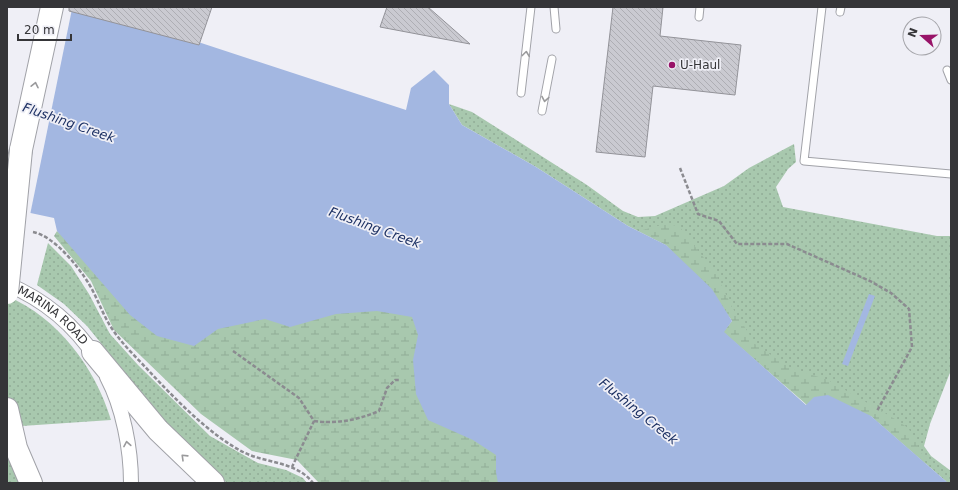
<svg xmlns="http://www.w3.org/2000/svg" width="958" height="490" viewBox="0 0 958 490" font-family="'DejaVu Sans',sans-serif">
<style>
.grass{fill:url(#grass-dots)}
.wetland{fill:url(#wetland-marsh)}
.water{fill:#a3b7e1}
.pier{fill:#efeff6}
.building{fill:url(#building-back-hatch);stroke:#939399}
.lines{fill:none;stroke-linecap:round;stroke-linejoin:round}
.service-casing{stroke:#a1a2a8;stroke-width:9}
.minor-casing{stroke:#a1a2a8;stroke-width:16}
.primary-casing{stroke:#a1a2a8;stroke-width:24}
.motorway-casing{stroke:#a1a2a8;stroke-width:24}
.path{stroke:#8b8b90;stroke-width:2.5;stroke-dasharray:4 2;stroke-linecap:butt}
.service{stroke:#fff;stroke-width:7}
.minor{stroke:#fff;stroke-width:14}
.primary{stroke:#fff;stroke-width:22}
.motorway{stroke:#fff;stroke-width:22}
.motorway-bridge-casing{stroke:#a1a2a8;stroke-width:24;stroke-linecap:butt}
.motorway-bridge{stroke:#fff;stroke-width:22}
.oneway{stroke:#9a9a9c}
.poi-dot{fill:#981368;stroke:#efeff6;stroke-width:1.5}
.labels{text-anchor:middle;stroke-width:3.5;stroke-linejoin:round;paint-order:stroke}
.poi-label{font-size:12px;fill:#353538;stroke:#efeff6;text-anchor:start}
.street-label{font-size:12px;fill:#353538;stroke:#efeff6}
.water-label{font-size:13px;font-style:italic;fill:#1c3063;stroke:#efeff6}
</style>
<defs>
<pattern id="grass-dots" width="8" height="8" patternUnits="userSpaceOnUse"><rect width="8" height="8" fill="#a8c8ae"/><path d="M2 2h.1M6 6h.1" fill="none" stroke="#91ac96" stroke-width="1.8" stroke-linecap="round"/></pattern>
<pattern id="wetland-marsh" width="20" height="14" patternUnits="userSpaceOnUse"><rect width="20" height="14" fill="#a8c8ae"/><path d="M1 5h8M5 5V1M11 12h8M15 12V8" fill="none" stroke="#91ac96"/></pattern>
<pattern id="building-back-hatch" width="6" height="6" patternUnits="userSpaceOnUse"><rect width="6" height="6" fill="#cacad1"/><path d="M-1 5l2 2M0 0l6 6M5-1l2 2" fill="none" stroke="#aeaeb4"/></pattern>
</defs>
<rect width="100%" height="100%" fill="#efeff6"/>
<path class="grass" d="M 449,104 L 472,112 L 587,185 L 623,211 L 638,217 L 655,216 L 724,186 L 749,168 L 794,144 L 796,162 L 788,169 L 776,187 L 783,207 L 937,236 L 951,236 L 951,370 L 930,424 L 924,446 L 931,456 L 951,471 L 951,483 L 948,483 L 871,416 L 807,405 L 666,245 L 628,226 L 536,167 L 462,125 Z
M 48,243 L 71,266 L 89,294 L 110,334 L 138,365 L 210,436 L 258,463 L 286,470 L 303,478 L 307,483 L 227,483 L 181,442 L 87,326 L 64,304 L 37,285 Z
M 7,296 C 58,318 95,367 111,420 L 7,427 Z
M 7,450 L 20,483 L 7,483 Z"/>
<path class="wetland" d="M 665,224 L 679,226 L 715,272 L 732,307 L 756,345 L 791,368 L 828,380 L 895,419 L 908,428 L 914,437 L 926,464 L 871,416 L 815,397 L 807,405 L 723,332 L 732,321 L 712,289 L 666,245 L 639,231 Z
M 57,231 L 94,258 L 411,299 L 480,428 L 515,483 L 319,483 L 297,460 L 252,451 L 201,414 L 114,330 L 91,281 L 54,236 Z"/>
<path class="water" d="M 7,7 L 54,7 L 186,38 L 406,110 L 411,88 L 434,70 L 449,85 L 449,104 L 462,125 L 536,167 L 628,226 L 666,245 L 712,289 L 732,321 L 724,332 L 806,405 L 814,397 L 828,395 L 871,416 L 948,483 L 498,483 L 496,472 L 496,455 L 473,440 L 428,420 L 416,394 L 413,360 L 418,335 L 412,317 L 377,311 L 336,314 L 290,327 L 265,319 L 218,329 L 194,346 L 157,336 L 130,315 L 57,231 L 54,218 L 7,208 Z
M 869,294 L 875,296 L 848,366 L 842,364 Z"/>
<path class="pier" d="M 7,7 L 63,7 L 72,9 L 30,215 L 7,210 Z"/>
<path class="building" d="M 69,7 L 212,7 L 199,45 L 69,11 Z
M 387,7 L 428,7 L 470,44 L 380,27 Z
M 613,7 L 663,7 L 660,36 L 741,45 L 735,95 L 653,86 L 645,157 L 596,152 Z"/>
<g class="lines">
<defs>
<path id="service" d="M 554,7 L 556,29
M 822,7 L 804,161 L 951,174
M 840,12 L 841,7
M 699,17 L 700,7
M 947,70 L 951,80
M 521,93 L 531,7
M 542,111 L 552,59"/>
<g id="minor">
<path id="s1" d="M 7,284 C 45,300 74,324 97,359"/>
<path d="M 107,377 C 123,407 131,449 131,483"/>
</g>
<path id="primary" d="M 17,168 L 52,7"/>
<path id="motorway" d="M 93,352 L 158,430 L 213,483
M 7,409 L 16,448 L 31,483"/>
</defs>
<use href="#service" class="service-casing"/>
<use href="#minor" class="minor-casing"/>
<use href="#primary" class="primary-casing"/>
<use href="#motorway" class="motorway-casing"/>
<path class="path" d="M 680,168 L 698,214 L 719,221 L 737,244 L 787,244 L 870,281 L 891,293 L 909,309 L 912,347 L 877,411
M 33,232 C 54,236 78,266 89,284 C 98,299 103,316 113,330 C 123,345 137,358 149,371 C 174,398 210,435 243,452 C 267,464 296,461 313,483
M 233,351 L 299,398 L 314,421 L 292,467
M 314,421 C 337,424 358,420 379,411 L 387,388 L 395,380 L 399,380"/>
<use href="#service" class="service"/>
<use href="#minor" class="minor"/>
<use href="#primary" class="primary"/>
<use href="#motorway" class="motorway"/>
<defs>
<path id="motorway-bridge" d="M 7,293 L 21,150"/>
</defs>
<use href="#motorway-bridge" class="motorway-bridge-casing"/>
<use href="#motorway-bridge" class="motorway-bridge"/>
</g>
<defs><path id="oneway-chevron" d="M-2-3.5L2.5 0L-2 3.5" fill="none" stroke-width="1.6" stroke-linecap="round" stroke-linejoin="round"/></defs>
<g class="oneway">
<use href="#oneway-chevron" transform="translate(526 54) rotate(-83)"/>
<use href="#oneway-chevron" transform="translate(35 85) rotate(-78)"/>
<use href="#oneway-chevron" transform="translate(545 99) rotate(100)"/>
<use href="#oneway-chevron" transform="translate(127 444) rotate(-100)"/>
<use href="#oneway-chevron" transform="translate(184 457) rotate(-136)"/>
</g>
<circle class="poi-dot" cx="672" cy="65" r="4"/>
<g class="labels">
<g class="poi-label">
<text x="680" y="69">U-Haul</text>
</g>
<g class="street-label">
<text dy="4" stroke="none"><textPath href="#s1" startOffset="56">MARINA ROAD</textPath></text>
</g>
<g class="water-label">
<text transform="translate(69 122) rotate(19)" y="5">Flushing Creek</text>
<text transform="translate(375 227) rotate(20)" y="5">Flushing Creek</text>
<text transform="translate(639 411) rotate(39)" y="5">Flushing Creek</text>
</g>
</g>
<rect width="958" height="490" fill="none" stroke="#353538" stroke-width="16"/>
<g transform="translate(922 36) rotate(290)"><circle r="19" fill="#efeff6" stroke="#a5a5aa"/>
<path d="M0-3L7 15L0 10L-7 15Z" fill="#981368"/>
<text y="-6" font-size="11" font-weight="bold" text-anchor="middle" fill="#353538">N</text>
</g>
<path d="M18 34v6h53v-6" fill="none" stroke="#353538" stroke-width="2"/>
<text x="24" y="34" font-size="12" fill="#353538" stroke="#efeff6" stroke-width="3" paint-order="stroke">20 m</text>
</svg>
